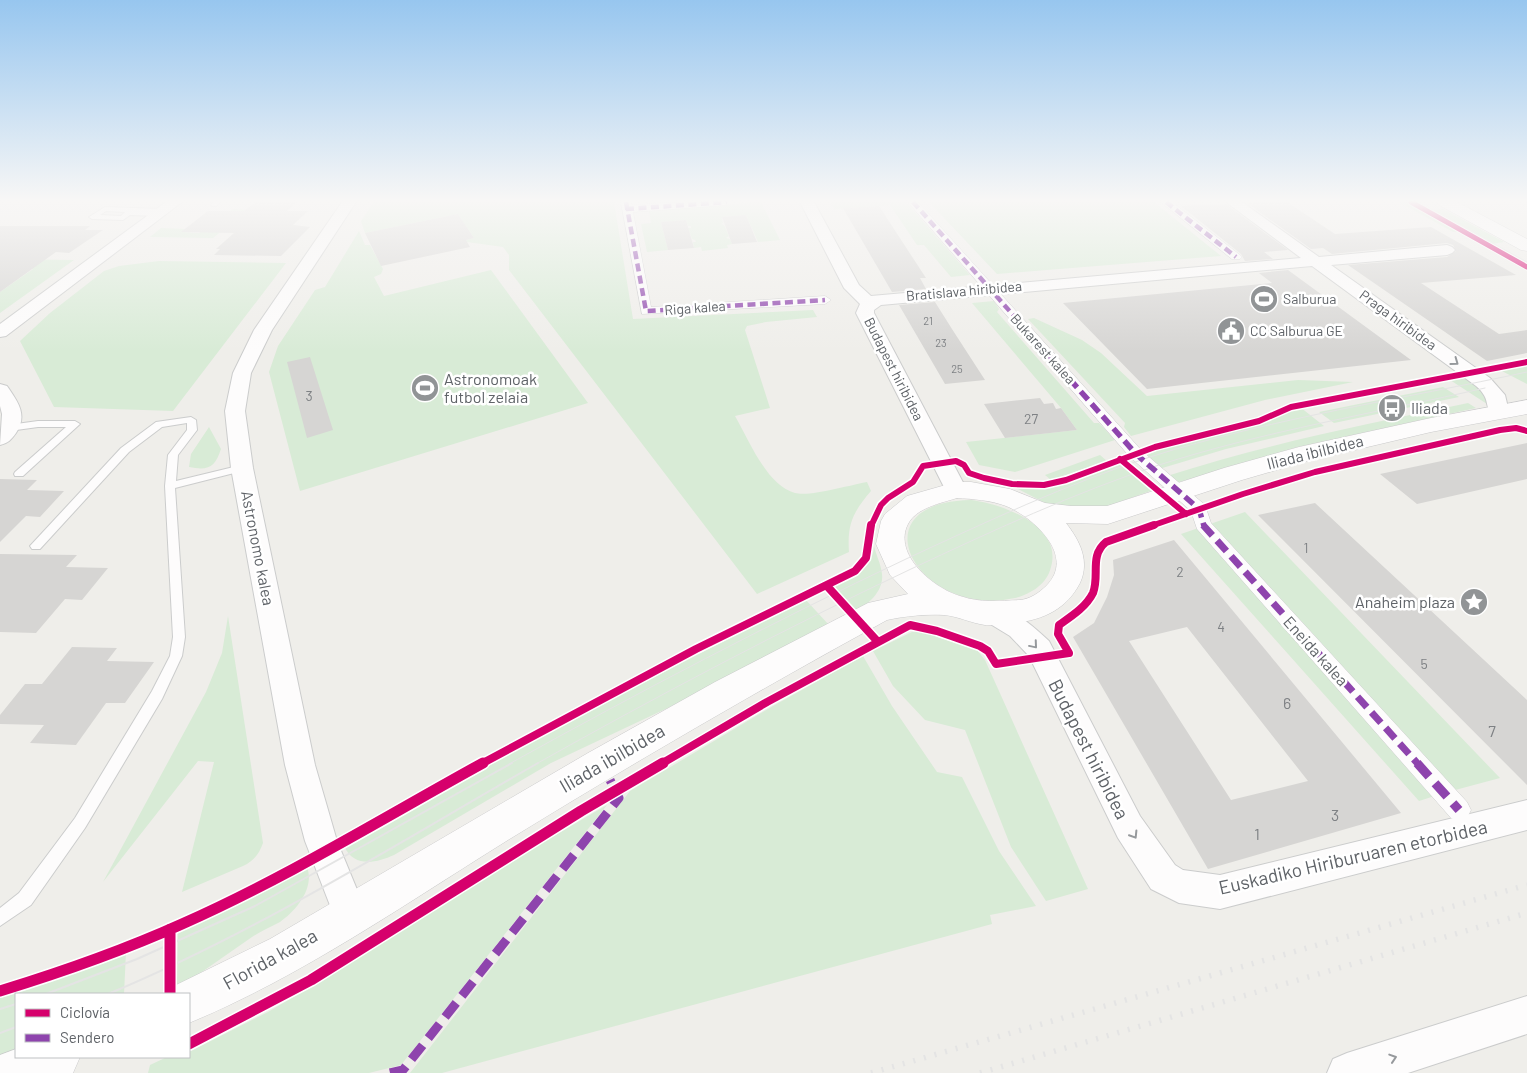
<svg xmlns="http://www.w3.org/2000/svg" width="1527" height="1073" viewBox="0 0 1527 1073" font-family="Barlow,sans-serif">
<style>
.green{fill:#d8ebd6}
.building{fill:#d6d5d3;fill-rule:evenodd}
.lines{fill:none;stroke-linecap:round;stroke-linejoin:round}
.service-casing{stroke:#cbcccc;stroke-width:2}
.pedestrian-casing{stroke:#cbcccc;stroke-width:1}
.minor-casing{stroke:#cbcccc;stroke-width:2}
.secondary-casing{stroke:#cacacb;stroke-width:1}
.service{fill:#fdfcfc;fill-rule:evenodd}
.pedestrian{fill:#fdfcfc;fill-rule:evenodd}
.minor{fill:#fdfcfc;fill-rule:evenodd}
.secondary{fill:#fdfcfc;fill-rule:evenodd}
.tram-far1{stroke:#e4e4e4;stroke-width:1}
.tram{stroke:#e4e4e4;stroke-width:2}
.rail{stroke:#e4e4e4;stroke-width:5.5;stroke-dasharray:2 9;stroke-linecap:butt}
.quiet-far3{stroke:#8e44ad;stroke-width:4.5;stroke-dasharray:8 4.5;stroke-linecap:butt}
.quiet-far2{stroke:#8e44ad;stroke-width:5.5;stroke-dasharray:11 5.5;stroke-linecap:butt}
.quiet-far1{stroke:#8e44ad;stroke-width:7;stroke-dasharray:14 7;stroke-linecap:butt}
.quiet{stroke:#8e44ad;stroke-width:9;stroke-dasharray:18 9;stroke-linecap:butt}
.cycleway-far3-casing{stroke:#fff;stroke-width:7}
.cycleway-far2-casing{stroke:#fff;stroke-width:9}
.cycleway-far1-casing{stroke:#fff;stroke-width:11}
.cycleway-casing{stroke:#fff;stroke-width:14}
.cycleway-far3{stroke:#d6006c;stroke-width:5}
.cycleway-far2{stroke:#d6006c;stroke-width:6}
.cycleway-far1{stroke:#d6006c;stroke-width:8}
.cycleway{stroke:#d6006c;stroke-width:11}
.oneway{stroke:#96999c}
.labels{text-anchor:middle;stroke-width:5;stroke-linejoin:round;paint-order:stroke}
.far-number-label{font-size:11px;fill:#7e8184}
.far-street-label{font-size:14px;fill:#5f6368;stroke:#fff}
.far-poi-label{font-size:14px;fill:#5f6368;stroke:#fff;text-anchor:start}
.number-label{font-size:14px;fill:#7e8184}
.poi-label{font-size:16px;fill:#5f6368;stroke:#fff;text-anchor:start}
.street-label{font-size:16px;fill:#5f6368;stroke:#fff}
.near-number-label{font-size:16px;fill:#7e8184}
.near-street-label{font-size:19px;fill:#5f6368;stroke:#fff}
</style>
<rect width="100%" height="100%" fill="#efeeea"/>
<path class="green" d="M 374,202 L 614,202 L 633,319 L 813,310 L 817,317 L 766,322 L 747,326 L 745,330 L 770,408 L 735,416 C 749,440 767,486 795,493 C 810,497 850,485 867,482 L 871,491 C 853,512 847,524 849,552 L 757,594 L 509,270 L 509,255 L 503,247 L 467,242 L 466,240 L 474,238 L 458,214 L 365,233 L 361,221 Z
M 761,202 L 780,240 L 758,242 L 746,215 L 722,217 L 723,223 L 721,224 L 724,225 L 729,236 L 726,238 L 730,239 L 732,244 L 727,245 L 728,248 L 702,251 L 701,247 L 694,248 L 693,242 L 696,242 L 695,240 L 692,239 L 688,228 L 691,228 L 691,226 L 688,226 L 686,220 L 661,222 L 668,250 L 647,252 L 641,224 L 651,223 L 649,210 Z
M 838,202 L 906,202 L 970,275 L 951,277 L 924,245 L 917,245 L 890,205 L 834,209 L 831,203 Z
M 929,202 L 1154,202 L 1221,256 L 997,274 Z
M 1399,202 L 1408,202 L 1462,231 L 1453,232 Z
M 233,209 L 283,211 L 232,223 L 213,238 L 150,237 L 161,228 L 186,229 L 182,232 L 199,233 Z
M 1443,209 L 1504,242 L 1491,244 L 1430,210 Z
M 359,231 L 365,245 L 370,245 L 383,269 L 381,274 L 374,277 L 384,296 L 491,270 L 588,403 L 300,491 L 269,372 L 278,346 L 315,290 L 325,287 Z
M 0,259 L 74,260 L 0,313 L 0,292 L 33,269 Z
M 159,261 L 286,263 L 173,411 L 54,407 L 20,341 L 50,313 L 104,271 L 119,266 Z
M 994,301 L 999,309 L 997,312 L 1094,423 L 1099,423 L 1115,440 L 1015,472 L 979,465 L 966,442 L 1077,430 L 1061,408 L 972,303 Z
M 1034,318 L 1082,340 L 1101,353 L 1147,396 L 1298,380 L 1353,382 L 1265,400 L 1131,436 L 1124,427 L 1125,423 L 1028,319 Z
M 1527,364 L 1527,384 L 1498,369 Z
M 1467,374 L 1490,400 L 1487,404 L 1447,378 Z
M 1443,387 L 1459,397 L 1334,423 L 1319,412 Z
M 1468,403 L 1476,408 L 1298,447 L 1176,483 L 1167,476 C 1266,444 1367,424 1468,403 Z
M 1300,407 L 1324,426 L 1226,449 L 1159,469 L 1142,455 L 1186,441 L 1264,422 L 1284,411 Z
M 209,427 L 221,449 C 215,467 209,471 189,467 L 191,454 Z
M 1100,455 L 1107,461 L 1051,480 L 1045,475 Z
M 1120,462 L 1153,490 L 1100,509 L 1047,504 L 1016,488 L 1054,487 Z
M 971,500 C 1002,504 1063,525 1051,567 C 1047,584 1031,594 1015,598 C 918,619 853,502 971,500 Z
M 1245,512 L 1500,778 L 1444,793 L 1419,801 L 1181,534 Z
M 874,546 C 876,555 881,564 882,574 C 884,590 869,604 856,611 L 832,586 C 851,577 873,570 874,546 Z
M 805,599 L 829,625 L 693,696 L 551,763 L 394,855 C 376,863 354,868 344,846 L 564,724 Z
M 228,616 L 263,843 C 259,854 254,861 243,866 L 182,892 L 214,762 L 198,761 L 103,882 L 206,692 L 222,653 Z
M 912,632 L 922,632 L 977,650 L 985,660 L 1088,889 L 1046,901 L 1011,847 L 965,730 L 925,720 L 893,686 L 873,651 Z
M 863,656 L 892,706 L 937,772 L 962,777 L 999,851 L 1036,906 L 990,915 L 992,924 L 442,1073 L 410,1073 L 630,791 L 773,706 Z
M 607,805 L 401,1065 L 369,1073 L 148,1073 L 150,1065 L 167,1057 L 189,1057 L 189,1052 L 268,1012 L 329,976 L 509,862 Z
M 307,867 C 315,888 296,911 280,922 C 271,927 261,931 252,937 C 230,952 208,968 186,983 L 177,988 L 178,930 L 227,909 Z
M 126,952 L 124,994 L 16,994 L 16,1053 L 0,1058 L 0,996 L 47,982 Z"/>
<path class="building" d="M 256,202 L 297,202 L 287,211 L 308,211 L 293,225 L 310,227 L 281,256 L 214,255 L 220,249 L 216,249 L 234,233 L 181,232 L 208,211 L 244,211 Z
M 1287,202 L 1335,234 L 1431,227 L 1516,275 L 1421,283 L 1499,334 L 1527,330 L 1527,353 L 1487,361 L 1348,265 L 1447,257 L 1456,251 L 1453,245 L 1447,243 L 1332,254 L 1323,248 L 1311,249 L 1247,203 Z
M 1226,204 L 1288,250 L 1264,252 L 1273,259 L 1245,261 L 1241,254 L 1181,206 Z
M 879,206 L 926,278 L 920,278 L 926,289 L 892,292 L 843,208 Z
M 458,214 L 474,238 L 466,240 L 470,247 L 381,266 L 365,233 Z
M 746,215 L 757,242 L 732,244 L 722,217 Z
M 686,220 L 694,248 L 668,250 L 661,222 Z
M 0,226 L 90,226 L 85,230 L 103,230 L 69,253 L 56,252 L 0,292 Z
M 1288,270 L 1411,360 L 1147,389 L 1063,303 L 1272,283 L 1259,273 Z
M 935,302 L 952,329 L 985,380 L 945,384 L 899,305 Z
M 310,357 L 333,430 L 307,438 L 287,362 Z
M 1040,398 L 1044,404 L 1053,403 L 1056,409 L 1061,408 L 1077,430 L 1005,438 L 984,404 Z
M 1527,443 L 1527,479 L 1417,504 L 1380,474 Z
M 0,479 L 37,480 L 27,490 L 64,491 L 40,517 L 26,516 L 0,542 Z
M 1315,503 L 1527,700 L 1527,785 L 1258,515 Z
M 1174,540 L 1401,813 L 1208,869 L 1073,637 L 1094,623 L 1107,597 L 1114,575 L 1113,560 ZM 1187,627 L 1308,781 L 1231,800 L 1129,641 Z
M 0,554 L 77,555 L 66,567 L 108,568 L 82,600 L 65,599 L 36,633 L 0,632 Z
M 72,647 L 117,648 L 107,661 L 154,662 L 125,703 L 106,703 L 76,745 L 30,743 L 44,725 L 0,724 L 0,715 L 25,684 L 42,684 Z"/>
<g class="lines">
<defs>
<path id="service" d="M 214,202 L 221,202 L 216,206 L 212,206 L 211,205 Z
M 105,207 L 162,209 L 165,211 L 158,216 L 130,215 L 123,220 L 92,219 L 89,217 ZM 106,211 L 125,212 L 121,216 L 100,215 Z
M 191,417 L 196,420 L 197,430 L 178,455 L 176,481 L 242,465 L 247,468 L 246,470 L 175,488 L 185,637 L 182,656 L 162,699 L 85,828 L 31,905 L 0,926 L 0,908 L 19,893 L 75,818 L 152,691 L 170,656 L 173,637 L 165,486 L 168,455 L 187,430 L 187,423 L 162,427 L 129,452 L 40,549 L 32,549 L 30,546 L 121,448 L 156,422 Z
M 38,421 L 75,421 L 80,424 L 23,476 L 15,476 L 14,474 L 15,472 L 66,427 L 38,427 L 9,431 L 4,428 L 9,425 Z"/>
<path id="pedestrian" d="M 621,202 L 631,202 L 632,205 L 686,202 L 732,202 L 727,205 L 633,212 L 651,307 L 825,296 L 831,300 L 825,304 L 642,314 Z
M 908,202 L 918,202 L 1142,451 L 1205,505 L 1211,523 L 1467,802 L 1471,810 L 1467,818 L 1459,821 L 1451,818 L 1197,529 L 1191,511 L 1130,457 Z
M 1161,202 L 1172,202 L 1240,255 L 1242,257 L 1240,259 L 1232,259 Z"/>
<path id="minor" d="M 166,202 L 182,202 L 6,336 L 0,337 L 0,324 Z
M 342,202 L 356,202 L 272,330 L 251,373 L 245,411 L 253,468 L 315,765 L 337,841 L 367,914 L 362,926 L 350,931 L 338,926 L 305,841 L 285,765 L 231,468 L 225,411 L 233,373 L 254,330 Z
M 800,202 L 814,202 L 859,285 L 871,296 L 1301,258 L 1226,202 L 1242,202 L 1319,257 L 1447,245 L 1452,247 L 1455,250 L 1452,253 L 1447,255 L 1331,265 L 1490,378 L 1505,395 L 1509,412 L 1506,416 L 1499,418 L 1492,416 C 1484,405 1491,399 1476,386 L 1312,266 L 881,305 L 874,310 L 874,313 L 967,490 L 964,495 L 956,497 L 948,495 L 856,313 L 860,304 L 844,288 Z
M 0,384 L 7,386 C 18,402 28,415 16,433 C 11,440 8,443 0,445 L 2,414 L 0,406 Z
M 996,605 C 1017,612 1033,626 1049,641 L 1140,816 L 1175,865 L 1183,870 L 1220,875 L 1527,800 L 1527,830 L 1220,909 L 1179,903 L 1151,889 L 1118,838 L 1029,656 L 1010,636 L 987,622 L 983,615 L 987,608 Z
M 1527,996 L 1527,1034 L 1408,1073 L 1327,1073 L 1333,1059 L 1347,1053 Z"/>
<path id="secondary" d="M 1437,202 L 1457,202 L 1527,239 L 1527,251 L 1521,250 L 1439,205 Z
M 1527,400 L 1527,414 L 1431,432 L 1304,462 L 1242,480 L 1108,524 L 1066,523 C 1080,541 1090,561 1080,583 C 1065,612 1039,621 1008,624 C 1000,624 992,626 985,625 C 971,623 957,616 944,615 C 926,614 905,616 887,620 C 759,690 633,763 508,840 C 405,904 302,976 189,1023 L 189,994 L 170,994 L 174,986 L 270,939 L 588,753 L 715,682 L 868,603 L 908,594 L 890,575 L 876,544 L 881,521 L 885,514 L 907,496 L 956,482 L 971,482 L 1010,489 L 1045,503 L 1071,506 L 1107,506 L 1224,468 L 1299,447 L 1431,418 ZM 957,498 C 973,499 990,500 1006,506 C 1033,517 1077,556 1046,586 C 1039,593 1030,599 1020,600 C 999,601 980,603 960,596 C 935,589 892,555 908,524 C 916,508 941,503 957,498 Z
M 16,1049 L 16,1057 L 80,1057 L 73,1073 L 0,1073 L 0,1055 Z"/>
</defs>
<use href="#service" class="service-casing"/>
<use href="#pedestrian" class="pedestrian-casing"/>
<use href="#minor" class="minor-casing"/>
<use href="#secondary" class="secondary-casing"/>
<use href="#service" class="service"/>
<use href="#pedestrian" class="pedestrian"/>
<use href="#minor" class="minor"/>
<use href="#secondary" class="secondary"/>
<path class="tram-far1" d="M 1418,202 L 1527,262
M 509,764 C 639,692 771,623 906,559 C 986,522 1067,484 1150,457 C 1273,418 1402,399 1527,372
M 536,764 C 659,695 784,629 911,569 C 992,531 1074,493 1159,465 C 1265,431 1376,413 1485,388"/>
<path class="tram" d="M 46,994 L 137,959 L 255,906 L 512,763
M 108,994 C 259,931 396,844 538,763
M 0,1009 L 16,1004
M 0,1033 L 16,1027"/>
<path class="rail" d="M 871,1073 L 1527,885
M 980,1073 L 1527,913"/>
<path class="quiet-far3" d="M 626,202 L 646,311 L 825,300
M 913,202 L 1038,343
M 1166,202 L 1236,257
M 626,209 L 727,202"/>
<path class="quiet-far2" d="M 1037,342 L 1136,454 L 1199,509 L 1204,526"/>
<path class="quiet-far1" d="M 1203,525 L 1418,764"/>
<path class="quiet" d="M 1417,763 L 1459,810
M 390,1073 L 403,1070 L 619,798 L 610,780"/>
<defs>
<path id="cycleway-far3" d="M 1411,202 L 1527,267"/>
<path id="cycleway-far2" d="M 1120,459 L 1186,514
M 871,526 L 881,505 L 888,498 L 913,482 L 923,466 L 956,461 L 964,465 L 969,473 L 984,478 L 1012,484 L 1044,485 L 1066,480 L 1155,447 L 1259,421 L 1291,407 L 1527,362
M 1151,526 L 1243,494 L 1315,472 L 1500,430 L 1516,428 L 1527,431"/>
<path id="cycleway-far1" d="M 827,586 L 878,642
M 481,764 L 696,649 L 855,571 L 866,558 L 871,525
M 661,764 L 767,702 L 910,625 L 937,631 L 980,646 L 988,651 L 996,664 L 1069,653 L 1058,634 L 1059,625 C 1072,616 1086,607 1093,593 C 1100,575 1089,556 1106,542 L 1154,525"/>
<path id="cycleway" d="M 170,929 L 170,994
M 0,991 C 62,972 122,951 182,924 C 286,878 383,818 483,763
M 189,1044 L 311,980 L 581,811 L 663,763"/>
</defs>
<use href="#cycleway-far3" class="cycleway-far3-casing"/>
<use href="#cycleway-far2" class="cycleway-far2-casing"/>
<use href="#cycleway-far1" class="cycleway-far1-casing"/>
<use href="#cycleway" class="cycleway-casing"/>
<use href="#cycleway-far3" class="cycleway-far3"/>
<use href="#cycleway-far2" class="cycleway-far2"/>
<use href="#cycleway-far1" class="cycleway-far1"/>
<use href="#cycleway" class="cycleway"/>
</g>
<defs><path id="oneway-chevron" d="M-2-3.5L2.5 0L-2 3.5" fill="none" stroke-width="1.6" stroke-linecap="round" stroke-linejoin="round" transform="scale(1.25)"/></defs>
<g class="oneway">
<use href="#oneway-chevron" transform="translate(1455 362) rotate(36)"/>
<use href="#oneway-chevron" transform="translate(1034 645) rotate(50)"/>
<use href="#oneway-chevron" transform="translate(1134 835) rotate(58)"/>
<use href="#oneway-chevron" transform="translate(1393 1058) rotate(-18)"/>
</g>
<linearGradient id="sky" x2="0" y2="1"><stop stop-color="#97c6ef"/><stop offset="0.57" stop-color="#f8f7f6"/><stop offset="1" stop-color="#f8f7f6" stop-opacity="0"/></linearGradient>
<rect width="1527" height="352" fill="url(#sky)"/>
<defs>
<symbol id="stadium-disc" viewBox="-11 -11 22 22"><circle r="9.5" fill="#919496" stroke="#fff"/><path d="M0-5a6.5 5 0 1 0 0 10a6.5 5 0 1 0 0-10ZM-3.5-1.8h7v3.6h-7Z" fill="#fff"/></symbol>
<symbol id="civic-disc" viewBox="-11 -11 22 22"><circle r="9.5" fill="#919496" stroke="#fff"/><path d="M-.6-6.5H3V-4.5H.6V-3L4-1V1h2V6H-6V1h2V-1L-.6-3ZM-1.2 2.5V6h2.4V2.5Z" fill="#fff"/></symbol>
<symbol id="bus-disc" viewBox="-11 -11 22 22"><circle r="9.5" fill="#919496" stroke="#fff"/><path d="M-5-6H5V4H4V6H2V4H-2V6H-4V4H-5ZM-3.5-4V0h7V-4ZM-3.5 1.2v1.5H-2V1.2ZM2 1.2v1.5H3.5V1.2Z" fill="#fff"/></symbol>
<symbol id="sight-disc" viewBox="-11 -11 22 22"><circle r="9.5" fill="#919496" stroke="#fff"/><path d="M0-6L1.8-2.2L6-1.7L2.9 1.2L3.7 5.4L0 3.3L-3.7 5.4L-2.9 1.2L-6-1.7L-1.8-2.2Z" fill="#fff"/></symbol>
</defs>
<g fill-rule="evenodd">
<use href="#stadium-disc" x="1248" y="283" width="32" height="32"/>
<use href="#civic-disc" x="1215" y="315" width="32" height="32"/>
<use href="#stadium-disc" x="409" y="372" width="32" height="32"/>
<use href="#bus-disc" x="1376" y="392" width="32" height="32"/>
<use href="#sight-disc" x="1458" y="586" width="32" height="32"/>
</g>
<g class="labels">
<g class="far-number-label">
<text x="928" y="325">21</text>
<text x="941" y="347">23</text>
<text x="957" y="373">25</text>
</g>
<g class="far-street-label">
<text transform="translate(964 291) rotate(-5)" y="5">Bratislava hiribidea</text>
<text transform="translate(695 308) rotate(-4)" y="5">Riga kalea</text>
<text transform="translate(1398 320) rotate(36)" y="5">Praga hiribidea</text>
<text transform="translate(1043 349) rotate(48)" y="5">Bukarest kalea</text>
<text transform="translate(894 369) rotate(63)" y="5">Budapest hiribidea</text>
</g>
<g class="far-poi-label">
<text x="1283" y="304">Salburua</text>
<text x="1250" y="336">CC Salburua GE</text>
</g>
<g class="number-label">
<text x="309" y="401">3</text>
<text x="1031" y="424">27</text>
<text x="1306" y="553">1</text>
<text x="1180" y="577">2</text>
<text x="1221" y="632">4</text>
<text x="1424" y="669">5</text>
</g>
<g class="poi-label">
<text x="444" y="385">Astronomoak<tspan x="444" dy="18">futbol zelaia</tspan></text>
<text x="1411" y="414">Iliada</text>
<text x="1455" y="608" text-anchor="end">Anaheim plaza</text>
</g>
<g class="street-label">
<text transform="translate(1315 452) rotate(-14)" y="6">Iliada ibilbidea</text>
<text transform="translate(258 548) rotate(79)" y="6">Astronomo kalea</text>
<text transform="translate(1316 651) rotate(48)" y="6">Eneida kalea</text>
</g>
<g class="near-number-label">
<text x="1287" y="709">6</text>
<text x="1492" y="737">7</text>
<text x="1335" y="821">3</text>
<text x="1257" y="840">1</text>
</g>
<g class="near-street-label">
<text transform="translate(1089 749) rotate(63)" y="7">Budapest hiribidea</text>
<text transform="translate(612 758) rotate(-30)" y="7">Iliada ibilbidea</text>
<text transform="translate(1353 857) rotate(-13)" y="7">Euskadiko Hiriburuaren etorbidea</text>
<text transform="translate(270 959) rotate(-29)" y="7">Florida kalea</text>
</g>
</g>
<rect x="15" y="993" width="175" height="65" fill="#ffffff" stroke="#bfc1c3"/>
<rect x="25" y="1009" width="25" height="8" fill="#d6006c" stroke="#bfc1c3"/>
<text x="60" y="1018" font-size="15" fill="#5f6368">Ciclovía</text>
<rect x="25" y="1034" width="25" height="8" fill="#8e44ad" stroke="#bfc1c3"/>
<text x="60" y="1043" font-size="15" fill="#5f6368">Sendero</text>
</svg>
